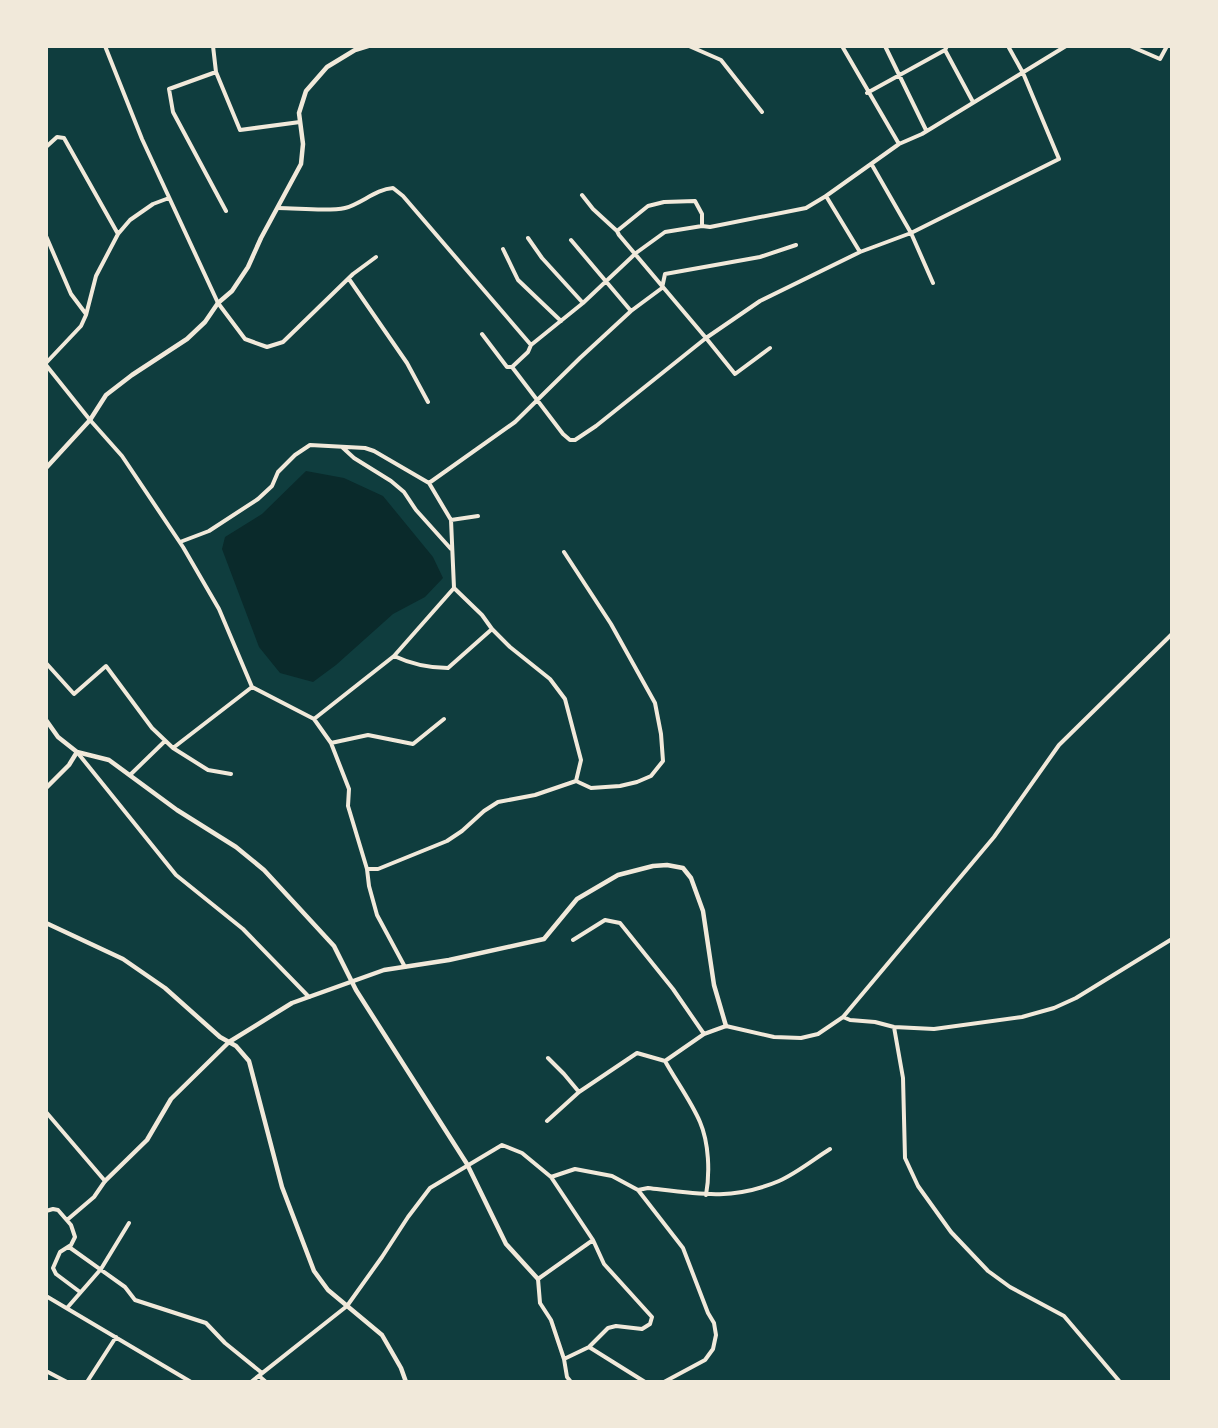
<svg xmlns="http://www.w3.org/2000/svg" width="1218" height="1428" viewBox="0 0 1218 1428" font-family="'Fira Sans',sans-serif">
<style>
.water{fill:#0a2a2b}
.lines{fill:none;stroke-linecap:round;stroke-linejoin:round}
.minor{stroke:#f1e9da;stroke-width:4}
.tertiary{stroke:#f1e9da;stroke-width:4.5}
</style>
<rect width="100%" height="100%" fill="#0f3d3e"/>
<path class="water" d="M 306,471 L 344,478 L 383,496 L 433,557 L 443,578 L 425,597 L 393,614 L 336,665 L 313,682 L 280,673 L 259,647 L 222,549 L 225,537 L 262,514 Z"/>
<g class="lines">
<path class="minor" d="M 105,46 L 142,139 L 218,303 L 245,339 L 267,347 L 283,342 L 353,274 L 376,257
M 213,46 L 216,72 L 169,89 L 173,112 L 226,211
M 689,46 L 721,60 L 762,112
M 842,46 L 899,144
M 885,46 L 926,130
M 1130,46 L 1160,59 L 1167,46
M 945,50 L 973,102
M 216,72 L 240,130 L 300,122
M 867,93 L 945,50 L 947,46
M 46,147 L 57,137 L 64,138 L 118,234
M 872,165 L 911,233 L 933,283
M 278,208 C 297,208 328,212 345,208 C 361,204 376,189 393,188 L 403,196 L 531,345
M 617,231 L 648,206 L 664,202 L 695,201 L 702,214 L 702,226
M 46,236 L 71,294 L 86,314
M 528,238 L 542,258 L 583,303
M 571,240 L 631,311
M 503,249 L 518,280 L 561,321
M 860,252 L 826,196 L 899,144 L 922,134 L 1066,46
M 349,279 L 407,363 L 428,402
M 482,334 L 507,367 L 512,367 L 563,434 L 570,440 L 575,440 L 596,426 L 706,338 L 619,235 L 617,231 L 593,209 L 582,195
M 770,348 L 735,374 L 706,338 L 760,301 L 860,252 L 911,233 L 1059,159 L 1023,73 L 1008,46
M 46,363 L 81,326 L 86,315 L 96,276 L 118,234 L 130,220 L 153,204 L 169,198
M 46,365 L 90,420 L 122,456 L 183,547 L 219,609 L 252,687 L 314,719 L 331,743 L 349,789 L 348,806 L 367,869 L 369,886 L 377,915 L 405,967
M 512,367 L 528,352 L 531,345 L 583,303 L 636,253 L 665,232 L 702,226 L 710,227 L 806,208 L 826,196
M 342,447 L 354,458 L 391,481 L 404,492 L 416,510 L 451,549
M 429,483 L 515,422 L 580,358 L 631,311 L 662,288 L 665,274 L 760,257 L 796,245
M 451,520 L 478,516
M 180,542 L 209,531 L 258,499 L 272,486 L 278,472 L 295,455 L 310,445 L 365,448 L 374,451 L 429,483 L 451,520 L 454,588 L 482,615 L 492,629 L 510,647 L 550,679 L 565,699 L 581,760 L 576,781
M 394,656 C 411,664 430,668 448,668 L 492,629
M 46,663 L 74,694 L 106,666 L 152,728 L 173,748
M 314,719 L 394,656 L 454,588
M 331,743 L 368,735 L 413,744 L 444,719
M 77,752 L 176,875 L 243,929 L 309,997
M 231,774 L 208,770 L 173,748 L 252,687
M 130,775 L 165,741
M 367,869 L 378,869 L 447,841 L 462,831 L 484,811 L 498,802 L 535,795 L 576,781 L 591,788 L 620,786 L 637,782 L 651,776 L 663,761 L 661,734 L 655,703 L 611,624 L 564,552
M 573,940 L 605,920 L 620,923 L 673,989 L 704,1034
M 843,1017 L 850,1020 L 875,1022 L 894,1027 L 934,1029 L 1022,1017 L 1054,1008 L 1076,998 L 1172,939
M 894,1027 L 903,1078 L 905,1158 L 918,1186 L 951,1232 L 988,1271 L 1010,1287 L 1064,1316 L 1120,1382
M 548,1058 L 564,1074 L 579,1092
M 665,1061 L 704,1034 L 726,1026 L 774,1037 L 801,1038 L 818,1034 L 843,1017 L 994,837 L 1059,745 L 1172,634
M 46,1112 L 105,1181 L 94,1197 L 67,1220
M 547,1121 L 579,1092 L 637,1053 L 665,1061 C 676,1081 691,1101 700,1122 C 709,1143 710,1173 706,1195
M 551,1177 L 575,1169 L 612,1176 L 638,1190 L 683,1248 L 708,1313 L 714,1323 L 716,1335 L 713,1349 L 705,1360 L 664,1382
M 638,1190 L 648,1188 C 697,1194 732,1201 779,1181 C 797,1173 814,1159 830,1149
M 46,1211 L 53,1209 L 58,1210 L 71,1225 L 75,1237 L 71,1245 L 60,1252 L 53,1268 L 56,1274 L 80,1292
M 69,1247 L 125,1287 L 135,1300 L 206,1323 L 225,1343 L 262,1373
M 46,1296 L 191,1382
M 67,1308 L 101,1269 L 129,1223
M 589,1347 L 645,1382
M 564,1359 L 589,1347 L 608,1328 L 616,1326 L 642,1329 L 650,1324 L 652,1317 L 604,1264 L 593,1240
M 46,1371 L 67,1382
M 259,1376 L 266,1382
M 87,1382 L 116,1337
M 251,1382 L 347,1306 L 382,1257 L 408,1217 L 430,1188 L 502,1145 L 522,1153 L 551,1177 L 593,1240 L 538,1279 L 540,1303 L 551,1320 L 564,1359 L 567,1377 L 571,1382"/>
<path class="tertiary" d="M 46,468 L 90,420 L 106,395 L 132,375 L 187,339 L 205,322 L 218,303 L 232,291 L 248,267 L 261,238 L 301,164 L 303,144 L 299,113 L 306,91 L 327,67 L 355,50 L 368,46
M 46,720 L 58,737 L 77,752 L 109,760 L 177,810 L 236,847 L 264,870 L 334,946 L 356,990 L 467,1164 L 506,1244 L 538,1279
M 46,788 L 69,765 L 77,752
M 46,923 L 123,959 L 165,988 L 220,1037 L 236,1046 L 249,1061 L 282,1187 L 314,1271 L 328,1290 L 382,1335 L 401,1368 L 406,1382
M 105,1181 L 147,1140 L 171,1099 L 229,1042 L 292,1003 L 384,970 L 449,960 L 544,939 L 577,899 L 618,875 L 653,866 L 667,865 L 683,868 L 691,878 L 703,911 L 714,985 L 726,1026"/>
</g>
<rect width="1218" height="1428" fill="none" stroke="#f1e9da" stroke-width="96"/>
</svg>
